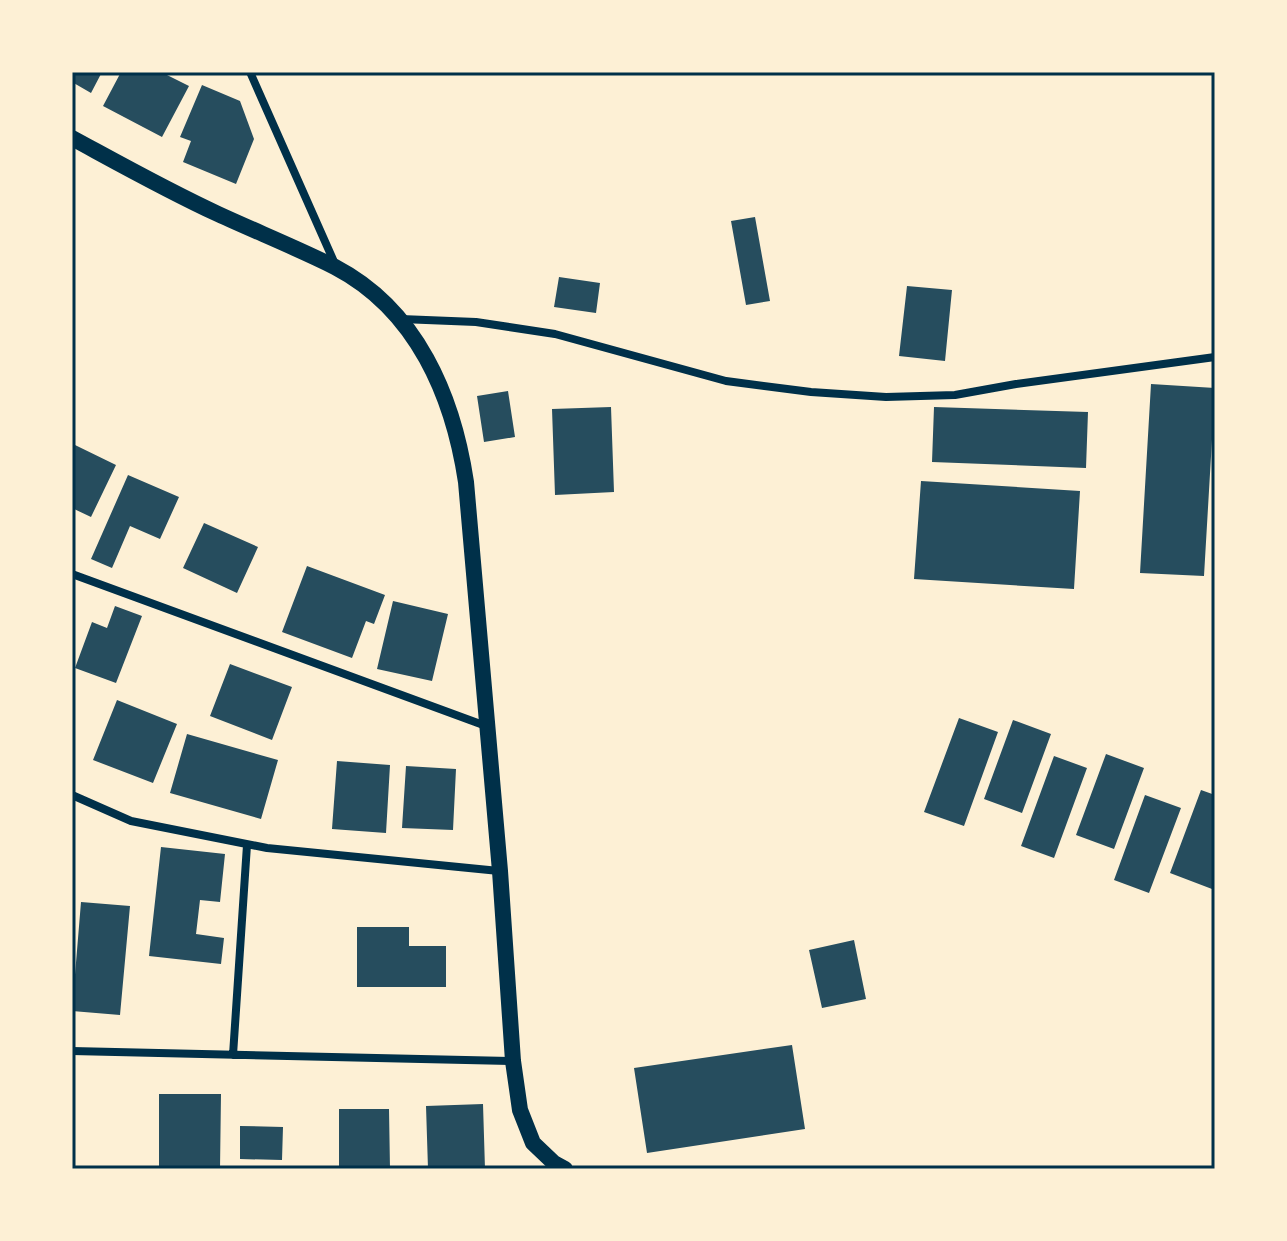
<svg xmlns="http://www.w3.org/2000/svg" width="1287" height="1241" viewBox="0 0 1287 1241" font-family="'Golos Text',sans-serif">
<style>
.building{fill:#264d5e}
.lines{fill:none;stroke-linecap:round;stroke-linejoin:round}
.minor{stroke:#003049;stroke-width:8}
.secondary{stroke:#003049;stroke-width:16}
.neatline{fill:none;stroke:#003049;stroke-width:3}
</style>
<rect width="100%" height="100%" fill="#fdf0d5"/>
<path class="building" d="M 72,72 L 102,72 L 91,93 L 72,82 Z
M 121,72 L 161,72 L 189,86 L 162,137 L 103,106 Z
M 202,85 L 240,101 L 254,139 L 236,184 L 183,162 L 191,141 L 180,137 Z
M 755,217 L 770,301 L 746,305 L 731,221 Z
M 559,277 L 600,283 L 596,313 L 554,307 Z
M 907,286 L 952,290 L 945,361 L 899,356 Z
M 1151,384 L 1215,388 L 1204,576 L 1140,573 Z
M 508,391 L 515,437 L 484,442 L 477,396 Z
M 611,407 L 614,492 L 555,495 L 552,409 Z
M 934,407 L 1088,412 L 1086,468 L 932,462 Z
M 75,445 L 116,465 L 91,517 L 72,508 L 72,451 Z
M 128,475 L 179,497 L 160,539 L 130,526 L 112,568 L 91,559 Z
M 921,481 L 1080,491 L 1074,589 L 914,579 Z
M 204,523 L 258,547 L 237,593 L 183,568 Z
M 307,566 L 385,595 L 374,624 L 366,621 L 352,658 L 282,632 Z
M 393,601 L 448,614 L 432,681 L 377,669 Z
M 115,606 L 142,616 L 116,683 L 75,668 L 92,622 L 107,628 Z
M 230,664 L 292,687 L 272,740 L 210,716 Z
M 117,700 L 177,724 L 153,783 L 93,760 Z
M 959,718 L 998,732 L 964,826 L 924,812 Z
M 1013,720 L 1051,734 L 1022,813 L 984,799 Z
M 187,734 L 278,760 L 261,819 L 170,793 Z
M 1106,754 L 1144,768 L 1114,849 L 1076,835 Z
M 1054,756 L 1087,768 L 1054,858 L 1021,846 Z
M 337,761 L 390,765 L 386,833 L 332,829 Z
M 406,766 L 456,769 L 453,830 L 402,828 Z
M 1201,790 L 1215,795 L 1215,880 L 1212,889 L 1170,873 Z
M 1145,795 L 1181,808 L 1149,893 L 1114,880 Z
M 161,847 L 225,854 L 220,902 L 200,900 L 196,934 L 224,938 L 221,964 L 149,956 Z
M 81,902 L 130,906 L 120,1015 L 72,1011 Z
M 357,927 L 409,927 L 409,946 L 446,946 L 446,987 L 357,987 Z
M 854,940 L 866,999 L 822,1008 L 809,950 Z
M 792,1045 L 805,1129 L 647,1153 L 634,1068 Z
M 159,1094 L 221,1094 L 220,1169 L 159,1169 Z
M 483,1104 L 485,1169 L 428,1169 L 426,1106 Z
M 339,1109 L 389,1109 L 390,1169 L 339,1169 Z
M 240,1126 L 283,1127 L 282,1160 L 240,1159 Z"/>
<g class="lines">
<path class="minor" d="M 250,72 L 335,264
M 401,319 L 476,322 L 555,334 L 726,381 L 811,392 L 886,397 L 955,395 L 1016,384 L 1215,357
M 72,574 L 486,726
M 72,795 L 131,821 L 267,848 L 499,871
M 72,1051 L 513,1061
M 233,1055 L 247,845"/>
<path class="secondary" d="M 72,138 C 120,164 168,191 218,214 C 257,232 297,248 335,267 C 417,310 453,396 466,482 L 500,871 L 513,1061 L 520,1110 L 533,1143 L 554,1163 L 565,1169"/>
</g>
<rect width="1287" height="1241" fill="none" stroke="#fdf0d5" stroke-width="148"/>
<rect x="74" y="74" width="1139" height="1093" class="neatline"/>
</svg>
